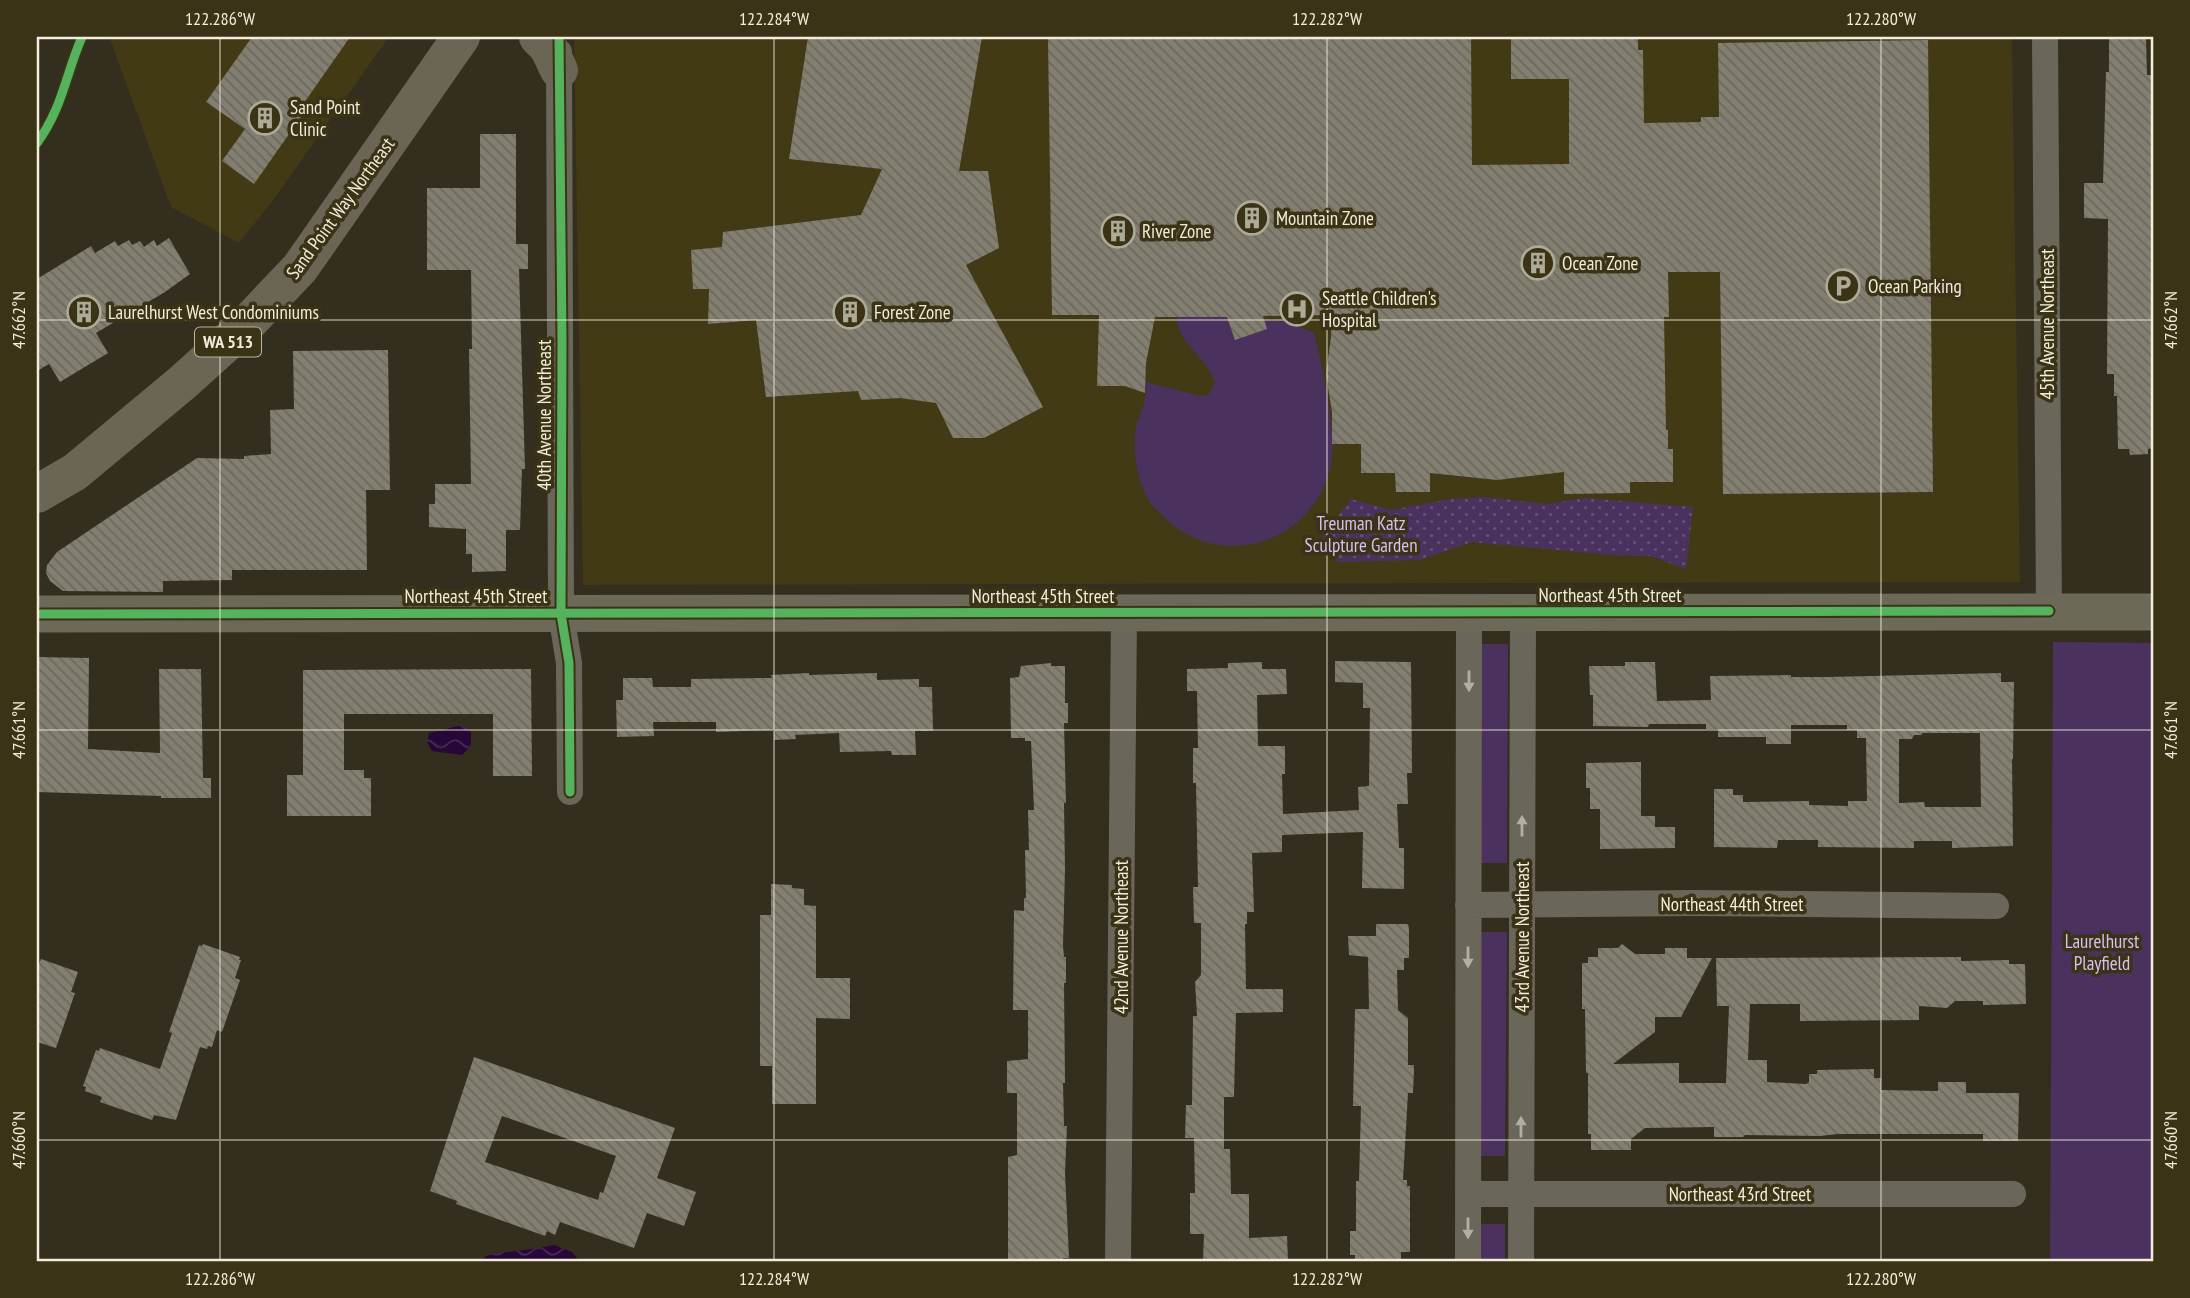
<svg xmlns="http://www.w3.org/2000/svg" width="2190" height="1298" viewBox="0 0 2190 1298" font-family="'PT Sans Narrow',sans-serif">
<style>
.built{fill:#423915}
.green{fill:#4b325e}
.garden{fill:url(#garden-dots)}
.water{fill:url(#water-waves)}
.building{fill:url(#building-back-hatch);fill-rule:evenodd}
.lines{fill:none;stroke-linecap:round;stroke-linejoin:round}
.street{stroke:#6a675a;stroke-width:26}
.secondary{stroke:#6c6959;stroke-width:37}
.primary{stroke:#6a6555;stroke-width:38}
.cycleway-casing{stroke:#3b3315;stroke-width:13}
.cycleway{stroke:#56b35d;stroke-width:9}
.oneway{fill:#b4b0a1}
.ticks{fill:none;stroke:#f1ecdb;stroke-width:2;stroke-opacity:0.45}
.labels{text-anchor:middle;stroke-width:7;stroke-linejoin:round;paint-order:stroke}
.shield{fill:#3b3315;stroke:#bab4a0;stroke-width:2}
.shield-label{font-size:18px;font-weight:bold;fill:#f1ecdb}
.poi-label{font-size:19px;fill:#f1ecdb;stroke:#3b3315;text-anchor:start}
.street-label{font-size:19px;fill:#f1ecdb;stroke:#3b3315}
.park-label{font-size:19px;fill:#d8bff4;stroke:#3b3315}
.neatline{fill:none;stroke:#f1ecdb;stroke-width:2.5}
.ticks-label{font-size:18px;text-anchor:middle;fill:#f1ecdb}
</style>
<defs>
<pattern id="garden-dots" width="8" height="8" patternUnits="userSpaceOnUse" patternTransform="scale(1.75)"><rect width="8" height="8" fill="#4b325e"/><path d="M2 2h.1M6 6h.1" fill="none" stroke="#655074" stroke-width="1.8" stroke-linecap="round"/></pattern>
<pattern id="water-waves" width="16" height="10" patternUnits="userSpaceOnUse" patternTransform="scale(1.75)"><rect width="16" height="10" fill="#260738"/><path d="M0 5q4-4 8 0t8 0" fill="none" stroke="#462b54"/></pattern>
<pattern id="building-back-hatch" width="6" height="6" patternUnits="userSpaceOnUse" patternTransform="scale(1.75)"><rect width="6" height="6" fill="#827e70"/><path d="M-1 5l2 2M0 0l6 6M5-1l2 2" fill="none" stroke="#6b685e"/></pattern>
</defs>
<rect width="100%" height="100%" fill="#332e1d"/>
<path class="built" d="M 111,37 L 389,37 L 271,203 L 239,243 L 171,207 L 110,39 Z
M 574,37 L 2012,37 L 2020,582 L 583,585 Z"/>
<path class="green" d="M 1176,313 L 1289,322 L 1314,333 C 1322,365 1337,434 1331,464 C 1316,541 1223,573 1166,519 C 1162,514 1155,510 1151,504 C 1138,483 1133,457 1135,433 C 1137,414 1150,401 1145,382 L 1201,396 L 1209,394 L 1215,383 C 1207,355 1177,346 1176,313 Z
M 2053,642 L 2153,643 L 2153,1261 L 2050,1261 Z
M 1480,644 L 1508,644 L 1507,863 L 1479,863 Z
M 1480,932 L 1507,932 L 1505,1156 L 1479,1156 Z
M 1480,1224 L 1505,1224 L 1505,1261 L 1480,1261 Z"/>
<path class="garden" d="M 1484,497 L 1547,504 L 1585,498 L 1693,507 L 1686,569 L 1650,556 L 1612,555 L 1472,542 L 1419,560 L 1339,562 L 1317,544 L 1351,499 L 1391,510 L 1451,499 Z"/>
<path class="water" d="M 463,725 L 471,732 L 471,746 L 462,755 L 432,751 L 427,742 L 429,733 Z
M 554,1245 L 572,1252 L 579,1261 L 482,1261 L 486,1256 C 508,1251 531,1250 554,1245 Z"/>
<path class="building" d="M 252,37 L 350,37 L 304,103 L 308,107 L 254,184 L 222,161 L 245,129 L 206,102 Z
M 808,37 L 982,37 L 959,171 L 988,171 L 999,248 L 966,265 L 1043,407 L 984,438 L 953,438 L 936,403 L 900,398 L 861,400 L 858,391 L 766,397 L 756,320 L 708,324 L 709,289 L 693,289 L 691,250 L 722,247 L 723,232 L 861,215 L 882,169 L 789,159 Z
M 1048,37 L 1471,37 L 1472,165 L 1569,164 L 1569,79 L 1511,79 L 1511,37 L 1638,37 L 1638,50 L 1643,50 L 1644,123 L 1701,122 L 1701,117 L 1719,117 L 1718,43 L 1928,40 L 1933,492 L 1723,494 L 1720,272 L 1668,272 L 1669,317 L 1664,317 L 1666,430 L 1668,430 L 1668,449 L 1673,449 L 1673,482 L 1630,482 L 1630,493 L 1564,494 L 1564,472 L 1497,480 L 1430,473 L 1430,492 L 1396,492 L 1395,473 L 1361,473 L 1361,444 L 1332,444 L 1332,412 L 1326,374 L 1331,337 L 1331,315 L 1263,316 L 1267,329 L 1235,340 L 1227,317 L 1155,317 L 1146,363 L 1145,393 L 1125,386 L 1097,386 L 1099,315 L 1052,315 Z
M 2109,37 L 2146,37 L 2147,75 L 2153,75 L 2153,448 L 2148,449 L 2148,454 L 2130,455 L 2129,449 L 2118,449 L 2117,396 L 2114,396 L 2114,374 L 2107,374 L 2108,219 L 2084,218 L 2084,183 L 2103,183 L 2106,72 L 2109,72 Z
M 480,134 L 516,134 L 516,244 L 528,244 L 528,269 L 519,269 L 525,469 L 522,469 L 520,530 L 506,530 L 506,571 L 472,572 L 472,554 L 466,554 L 466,529 L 429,527 L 429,504 L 435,504 L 435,484 L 471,484 L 469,349 L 472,349 L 471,270 L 427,270 L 427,188 L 480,188 Z
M 169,238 L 190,274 L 165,292 L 96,333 L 108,353 L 60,382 L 49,364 L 37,371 L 37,279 L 91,246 L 95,253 L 115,241 L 118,246 L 129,240 L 132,245 L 140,241 L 144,247 L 154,240 L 157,246 Z
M 388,350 L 390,490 L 366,490 L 367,570 L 232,570 L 232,580 L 163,581 L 163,592 L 63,591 L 50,581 L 46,573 L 47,565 L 57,552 L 197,458 L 244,459 L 244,456 L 271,454 L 270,410 L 294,409 L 293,351 Z
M 37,657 L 89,658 L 88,749 L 160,753 L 159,669 L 201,669 L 203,778 L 211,778 L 211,798 L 161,798 L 161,796 L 37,792 Z
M 1335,661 L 1411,662 L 1412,773 L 1407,773 L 1408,804 L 1397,804 L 1399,848 L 1404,848 L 1404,889 L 1362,888 L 1363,832 L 1282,835 L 1282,852 L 1252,853 L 1254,912 L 1247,912 L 1247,924 L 1245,924 L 1246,989 L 1283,989 L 1283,1012 L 1236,1013 L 1234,1097 L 1224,1097 L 1224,1149 L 1230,1149 L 1231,1194 L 1249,1194 L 1249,1238 L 1287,1236 L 1288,1261 L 1203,1261 L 1204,1234 L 1190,1234 L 1190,1193 L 1195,1193 L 1194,1138 L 1185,1138 L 1186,1105 L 1192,1105 L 1193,1016 L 1197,1016 L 1195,982 L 1201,975 L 1201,923 L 1194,923 L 1193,887 L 1198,887 L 1196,783 L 1193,783 L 1193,748 L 1198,748 L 1197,691 L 1187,691 L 1187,669 L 1228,668 L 1228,663 L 1262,662 L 1262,669 L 1286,669 L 1287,694 L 1257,695 L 1258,746 L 1285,746 L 1285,774 L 1282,774 L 1283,814 L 1359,810 L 1358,787 L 1369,786 L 1370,708 L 1363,708 L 1363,683 L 1335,682 Z
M 1625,662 L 1655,662 L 1657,701 L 1711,700 L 1710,676 L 1791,675 L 1791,677 L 1828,677 L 2001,673 L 2001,682 L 2014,682 L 2013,759 L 2012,759 L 2013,846 L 1952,848 L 1952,841 L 1914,841 L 1914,848 L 1818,847 L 1818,840 L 1778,840 L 1777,848 L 1714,847 L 1714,789 L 1733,789 L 1733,795 L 1743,795 L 1743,802 L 1809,801 L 1809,805 L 1848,806 L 1848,801 L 1867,801 L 1866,738 L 1857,738 L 1857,730 L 1847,730 L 1847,725 L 1791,725 L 1791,744 L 1766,744 L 1766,737 L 1718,737 L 1718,729 L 1706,729 L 1706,724 L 1649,724 L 1648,727 L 1593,726 L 1593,695 L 1590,695 L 1589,666 L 1625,666 ZM 1922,733 L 1980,733 L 1981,807 L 1925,807 L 1924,802 L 1899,803 L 1899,739 L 1912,739 L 1914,735 L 1922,735 Z
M 1051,663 L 1051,666 L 1065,666 L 1065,703 L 1068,703 L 1068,723 L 1064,723 L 1066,803 L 1064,803 L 1065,870 L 1063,945 L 1064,957 L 1066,957 L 1066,983 L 1064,983 L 1065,1083 L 1063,1083 L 1064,1126 L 1067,1126 L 1065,1173 L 1069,1258 L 1063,1258 L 1063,1261 L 1008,1261 L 1008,1157 L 1017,1155 L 1017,1093 L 1007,1093 L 1007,1061 L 1028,1059 L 1028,1010 L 1013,1010 L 1014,910 L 1024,911 L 1024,898 L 1026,898 L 1025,850 L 1029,850 L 1028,810 L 1034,810 L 1031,741 L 1025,741 L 1025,738 L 1011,738 L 1010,678 L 1019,677 L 1021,666 Z
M 531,669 L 532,776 L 493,776 L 493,714 L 344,714 L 344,770 L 364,770 L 364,778 L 371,778 L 371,816 L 287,816 L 287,775 L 303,775 L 303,670 Z
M 809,673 L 809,675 L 877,673 L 877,680 L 919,679 L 919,687 L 932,687 L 933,731 L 915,731 L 916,755 L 892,755 L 891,751 L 840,752 L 839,733 L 795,735 L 796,739 L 774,740 L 774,730 L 716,732 L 716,722 L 653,722 L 654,736 L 617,737 L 616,700 L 623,700 L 623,678 L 652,678 L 653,687 L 691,687 L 691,679 L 772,678 L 771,675 Z
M 1641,762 L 1641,816 L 1655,816 L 1655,827 L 1675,827 L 1675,848 L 1600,849 L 1600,809 L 1590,809 L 1590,788 L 1586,788 L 1586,763 Z
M 771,884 L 792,885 L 792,888 L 804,889 L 804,905 L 816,906 L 816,978 L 850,978 L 850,1019 L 816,1018 L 816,1104 L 772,1104 L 772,1066 L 760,1066 L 760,915 L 771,915 Z
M 1376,924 L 1408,924 L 1409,929 L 1409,958 L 1404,958 L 1404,970 L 1397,970 L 1398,1010 L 1408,1018 L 1408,1065 L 1414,1065 L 1414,1071 L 1413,1093 L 1408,1093 L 1403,1180 L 1407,1180 L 1407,1186 L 1410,1186 L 1410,1252 L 1401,1252 L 1401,1261 L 1355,1261 L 1355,1255 L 1350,1255 L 1350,1231 L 1356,1231 L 1356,1181 L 1359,1181 L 1361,1106 L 1353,1106 L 1355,1009 L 1369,1009 L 1368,957 L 1349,955 L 1348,936 L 1376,936 Z
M 203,944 L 240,957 L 239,960 L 241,960 L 235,978 L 240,980 L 222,1032 L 217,1030 L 212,1047 L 208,1046 L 207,1049 L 200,1047 L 176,1120 L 154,1115 L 152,1120 L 100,1102 L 102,1097 L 85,1091 L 86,1087 L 83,1086 L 96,1050 L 99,1051 L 100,1048 L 160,1069 L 172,1033 L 169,1032 L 199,945 L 202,946 Z
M 1622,944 L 1635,954 L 1665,954 L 1665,948 L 1687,948 L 1687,958 L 1712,958 L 1681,1017 L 1655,1017 L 1655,1032 L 1613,1064 L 1679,1063 L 1679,1083 L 1726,1083 L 1729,1006 L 1717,1006 L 1716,958 L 1961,957 L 1961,961 L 2009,960 L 2009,964 L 2025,964 L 2026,1004 L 1983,1005 L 1983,1001 L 1955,1001 L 1947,1008 L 1919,1006 L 1919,1020 L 1800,1021 L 1800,1004 L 1750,1004 L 1748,1060 L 1767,1060 L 1767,1082 L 1806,1084 L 1809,1082 L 1809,1074 L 1817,1074 L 1817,1070 L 1874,1069 L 1874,1078 L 1881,1078 L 1881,1090 L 1938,1091 L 1938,1082 L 1966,1082 L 1966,1093 L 2019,1093 L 2018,1141 L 1983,1141 L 1983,1134 L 1838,1134 L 1820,1136 L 1745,1135 L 1743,1137 L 1714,1137 L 1714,1127 L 1645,1128 L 1631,1139 L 1631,1150 L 1591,1150 L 1591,1134 L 1588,1134 L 1588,1073 L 1586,1073 L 1585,1009 L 1582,1009 L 1582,963 L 1588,963 L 1588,957 L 1598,957 L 1598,948 L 1618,948 Z
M 41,959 L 78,972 L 71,992 L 75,993 L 56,1048 L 37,1042 L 37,969 Z
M 474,1057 L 675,1128 L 657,1178 L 696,1192 L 684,1226 L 647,1213 L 634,1248 L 560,1222 L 555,1235 L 547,1231 L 545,1236 L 456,1204 L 457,1201 L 430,1191 ZM 502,1116 L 616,1156 L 603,1193 L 600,1192 L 598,1200 L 485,1162 Z"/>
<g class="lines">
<path class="street" d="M 2045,37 L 2049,611
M 559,52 L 561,614 L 569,663 L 570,792
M 1468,905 L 1695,903 L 1996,906
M 1468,1194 L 2013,1194
M 1118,1261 L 1124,614
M 1468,1261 L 1469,612
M 1521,1261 L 1523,612"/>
<path class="secondary" d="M 37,614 L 2153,612"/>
<path class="primary" d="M 538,37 L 548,47 L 559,70
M 37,494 L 75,472 L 182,383 L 244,327 L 300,268 L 461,37"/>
<defs>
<path id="cycleway" d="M 559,37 L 562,341 L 561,614 L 569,663 L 570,792
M 37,143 C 63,107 65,76 82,37
M 37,614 L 2049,611"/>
</defs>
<use href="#cycleway" class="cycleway-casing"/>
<use href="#cycleway" class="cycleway"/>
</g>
<defs><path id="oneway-solid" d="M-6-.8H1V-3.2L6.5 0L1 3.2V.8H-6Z" transform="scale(1.75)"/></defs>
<g class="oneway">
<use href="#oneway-solid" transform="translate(1469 681) rotate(90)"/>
<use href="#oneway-solid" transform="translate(1522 826) rotate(-90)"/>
<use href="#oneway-solid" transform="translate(1468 957) rotate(90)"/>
<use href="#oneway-solid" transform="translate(1521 1127) rotate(-90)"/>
<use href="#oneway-solid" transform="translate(1468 1228) rotate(90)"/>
</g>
<path class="ticks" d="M 220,37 L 220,1261M 774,37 L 774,1261M 1327,37 L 1327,1261M 1881,37 L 1881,1261M 37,320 L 2153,320M 37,730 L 2153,730M 37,1140 L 2153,1140"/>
<defs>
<symbol id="building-ring" viewBox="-11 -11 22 22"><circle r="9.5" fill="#3b3315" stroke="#aeaa98" stroke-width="1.5"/><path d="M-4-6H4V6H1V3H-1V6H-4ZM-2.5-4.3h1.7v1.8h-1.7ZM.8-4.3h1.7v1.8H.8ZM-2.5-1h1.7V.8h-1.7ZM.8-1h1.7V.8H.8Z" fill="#aeaa98"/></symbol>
<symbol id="parking-ring" viewBox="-11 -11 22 22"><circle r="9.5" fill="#3b3315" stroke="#aeaa98" stroke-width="1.5"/><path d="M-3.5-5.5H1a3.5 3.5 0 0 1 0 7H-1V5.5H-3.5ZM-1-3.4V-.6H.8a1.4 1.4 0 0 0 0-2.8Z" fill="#aeaa98"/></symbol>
<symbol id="hospital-ring" viewBox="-11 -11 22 22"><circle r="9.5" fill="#3b3315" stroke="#aeaa98" stroke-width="1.5"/><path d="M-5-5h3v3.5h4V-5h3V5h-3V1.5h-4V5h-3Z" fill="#aeaa98"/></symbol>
</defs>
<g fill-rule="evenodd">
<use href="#building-ring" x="246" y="99" width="38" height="38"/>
<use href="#building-ring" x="1233" y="199" width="38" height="38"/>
<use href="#building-ring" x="1099" y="212" width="38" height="38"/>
<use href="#building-ring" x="1519" y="244" width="38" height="38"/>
<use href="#parking-ring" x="1824" y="267" width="38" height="38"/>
<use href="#hospital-ring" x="1278" y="290" width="38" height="38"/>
<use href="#building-ring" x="65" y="293" width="38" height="38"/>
<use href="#building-ring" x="831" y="293" width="38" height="38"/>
</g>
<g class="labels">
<rect class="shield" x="195" y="327.5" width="66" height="29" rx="5"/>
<g class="shield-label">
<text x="228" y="348">WA 513</text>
</g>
<g class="poi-label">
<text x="290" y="114">Sand Point<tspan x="290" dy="22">Clinic</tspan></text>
<text x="1276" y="225">Mountain Zone</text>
<text x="1142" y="238">River Zone</text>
<text x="1562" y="270">Ocean Zone</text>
<text x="1868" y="293">Ocean Parking</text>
<text x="1322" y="305">Seattle Children's<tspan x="1322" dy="22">Hospital</tspan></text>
<text x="108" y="319">Laurelhurst West Condominiums</text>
<text x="874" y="319">Forest Zone</text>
</g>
<g class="street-label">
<text transform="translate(340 208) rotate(-54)" y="7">Sand Point Way Northeast</text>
<text transform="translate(2047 324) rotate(-90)" y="7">45th Avenue Northeast</text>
<text transform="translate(544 415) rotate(-90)" y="7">40th Avenue Northeast</text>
<text x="1610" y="602">Northeast 45th Street</text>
<text x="476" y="603">Northeast 45th Street</text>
<text x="1043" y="603">Northeast 45th Street</text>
<text x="1732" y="911">Northeast 44th Street</text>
<text transform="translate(1121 937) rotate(-90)" y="7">42nd Avenue Northeast</text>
<text transform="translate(1522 937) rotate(-90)" y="7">43rd Avenue Northeast</text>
<text x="1740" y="1201">Northeast 43rd Street</text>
</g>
<g class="park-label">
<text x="1361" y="530">Treuman Katz<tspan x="1361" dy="22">Sculpture Garden</tspan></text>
<text x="2102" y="948">Laurelhurst<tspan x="2102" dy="22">Playfield</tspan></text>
</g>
</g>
<rect width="2190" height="1298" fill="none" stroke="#3b3315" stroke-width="77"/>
<rect x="38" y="38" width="2114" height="1222" class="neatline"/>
<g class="ticks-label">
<text x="220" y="25">122.286°W</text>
<text x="774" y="25">122.284°W</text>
<text x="1327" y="25">122.282°W</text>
<text x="1881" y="25">122.280°W</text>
<text transform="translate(19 320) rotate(-90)" y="6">47.662°N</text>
<text transform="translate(2171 320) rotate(-90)" y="6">47.662°N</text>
<text transform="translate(19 730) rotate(-90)" y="6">47.661°N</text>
<text transform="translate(2171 730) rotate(-90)" y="6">47.661°N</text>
<text transform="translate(19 1140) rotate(-90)" y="6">47.660°N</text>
<text transform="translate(2171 1140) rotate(-90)" y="6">47.660°N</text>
<text x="220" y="1285">122.286°W</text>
<text x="774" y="1285">122.284°W</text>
<text x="1327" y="1285">122.282°W</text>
<text x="1881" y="1285">122.280°W</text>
</g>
</svg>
